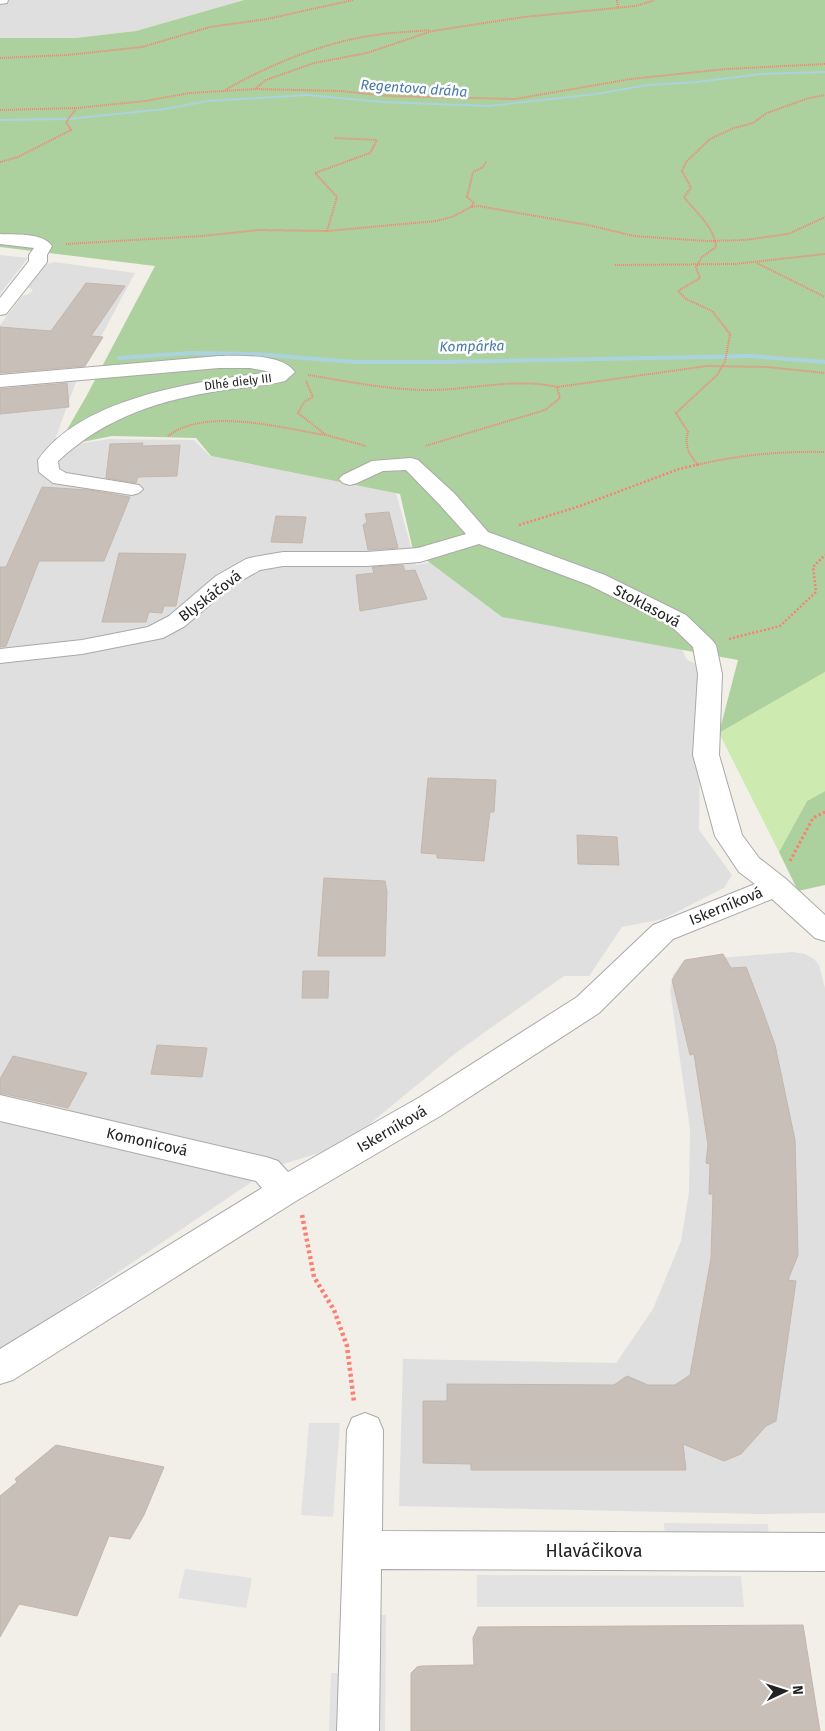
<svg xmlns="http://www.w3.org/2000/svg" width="825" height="1731" viewBox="0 0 825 1731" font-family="'Fira Sans',sans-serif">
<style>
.residential{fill:#e0dfdf}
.grass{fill:#cdebb0}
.forest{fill:#add19e}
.parking{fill:#e2e2e2}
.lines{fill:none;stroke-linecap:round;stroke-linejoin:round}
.stream{fill:#aad3df;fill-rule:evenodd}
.building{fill:#c7bfb8;stroke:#c4b6ab}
.minor-casing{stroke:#a9a9a9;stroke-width:2}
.path-far3{stroke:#fa8072;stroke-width:2;stroke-dasharray:1 1;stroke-linecap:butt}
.path-far2{stroke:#fa8072;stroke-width:2.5;stroke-dasharray:2 2;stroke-linecap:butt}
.path-far1{stroke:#fa8072;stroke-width:3;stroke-dasharray:2.5 2.5;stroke-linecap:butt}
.path{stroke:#fa8072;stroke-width:4.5;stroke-dasharray:3 3;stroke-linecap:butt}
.minor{fill:#fff;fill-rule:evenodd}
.labels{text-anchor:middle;stroke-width:5;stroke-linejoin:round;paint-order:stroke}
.far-street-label{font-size:12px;fill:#222;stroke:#fff}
.far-water-label{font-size:14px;font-style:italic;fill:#4a7aab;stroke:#fff}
.street-label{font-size:15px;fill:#222;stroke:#fff}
.near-street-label{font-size:18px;fill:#222;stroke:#fff}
</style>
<rect width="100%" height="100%" fill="#f2efe9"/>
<path class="residential" d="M 0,0 L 244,0 L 136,31 L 75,38 L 0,38 Z
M 0,255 L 28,258 L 0,294 Z
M 54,262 L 135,273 L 103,333 L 78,371 L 0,378 L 0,325 L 22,296 L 29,294 L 33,290 L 28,287 L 44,265 Z
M 77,379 L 52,448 L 109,439 L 194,440 L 210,456 L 396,493 L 416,565 L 442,560 L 681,647 L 687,660 L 694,663 L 701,671 L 699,830 L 732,875 L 724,888 L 663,919 L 622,927 L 589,976 L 564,976 L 457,1052 L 344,1145 L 280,1165 L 0,1098 L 0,386 Z
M 793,952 L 805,954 L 814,959 L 819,965 L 825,988 L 825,1513 L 759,1514 L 399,1506 L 403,1359 L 616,1363 L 653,1309 L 681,1241 L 689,1192 L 690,1129 L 670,990 L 673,975 L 683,961 Z
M 0,1118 L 223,1168 L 253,1181 L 0,1352 Z"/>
<path class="grass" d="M 825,672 L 825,791 L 807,801 L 779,852 L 719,733 Z"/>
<path class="forest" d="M 244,0 L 825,0 L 825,672 L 719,733 L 738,660 L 502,617 L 413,550 L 400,494 L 211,456 L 196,438 L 112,436 L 57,447 L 87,395 L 155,266 L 0,247 L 0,38 L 75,38 L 136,31 Z
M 825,791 L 825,885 L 798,891 L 779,852 L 807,801 Z"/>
<path class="parking" d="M 309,1423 L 340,1423 L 333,1517 L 301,1515 Z
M 664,1523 L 768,1524 L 769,1539 L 665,1537 Z
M 185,1569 L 252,1578 L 246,1608 L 178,1598 Z
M 477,1575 L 741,1576 L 744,1607 L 477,1607 Z
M 371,1615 L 386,1615 L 385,1731 L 369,1731 Z
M 331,1673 L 346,1673 L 344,1731 L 329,1731 Z"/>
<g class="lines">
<path class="stream" d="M 825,71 L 825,73 L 761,75 L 697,83 L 648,86 L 596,95 L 489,107 L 383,103 L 307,96 L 208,102 L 165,110 L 68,120 L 0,121 L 0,119 L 68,118 L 165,108 L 208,100 L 307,94 L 383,101 L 489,105 L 596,93 L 648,84 L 697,81 L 761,73 Z
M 191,351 L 255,352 L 354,360 L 445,360 L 751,354 L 825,360 L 825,364 L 751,358 L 445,364 L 354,364 L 255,356 L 191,355 L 119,360 L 116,358 L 119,356 Z"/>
</g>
<path class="building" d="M 86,283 L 125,286 L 91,336 L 103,337 L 85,366 L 0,373 L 0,327 L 51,331 Z
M 67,383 L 69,407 L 0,414 L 0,389 Z
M 143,443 L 142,446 L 180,445 L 177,476 L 138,477 L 136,483 L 106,478 L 110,444 Z
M 42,487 L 89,490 L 130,497 L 104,561 L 39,561 L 6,646 L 0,647 L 0,567 L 6,567 Z
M 389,512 L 398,548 L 368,550 L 363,525 L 367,522 L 365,514 Z
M 276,516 L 306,517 L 302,543 L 271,542 Z
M 119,553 L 186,554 L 176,606 L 164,606 L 162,613 L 149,612 L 146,622 L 102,622 Z
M 403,565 L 405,571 L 415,570 L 427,599 L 360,611 L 356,575 L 374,573 L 372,567 Z
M 428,778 L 496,780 L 494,812 L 490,812 L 484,861 L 437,858 L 437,854 L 421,853 Z
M 577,835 L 617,837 L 619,865 L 578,864 Z
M 324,878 L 385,881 L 387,892 L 385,956 L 318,956 Z
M 723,954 L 731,968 L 746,967 L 760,1003 L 775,1045 L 795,1140 L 798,1255 L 788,1280 L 796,1281 L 776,1421 L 766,1426 L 741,1454 L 724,1461 L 683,1444 L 686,1470 L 471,1470 L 471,1464 L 423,1463 L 423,1401 L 447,1401 L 447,1384 L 614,1385 L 627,1376 L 648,1385 L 675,1385 L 690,1375 L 711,1258 L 713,1194 L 709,1194 L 710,1164 L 706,1163 L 708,1145 L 694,1054 L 690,1055 L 672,980 L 685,960 Z
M 303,971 L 329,971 L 328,998 L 302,998 Z
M 157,1045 L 207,1048 L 202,1077 L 151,1074 Z
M 13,1056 L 87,1073 L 68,1108 L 0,1093 L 0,1079 Z
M 56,1445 L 164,1467 L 144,1515 L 130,1539 L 109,1536 L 77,1616 L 19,1604 L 0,1637 L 0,1496 L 17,1482 L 15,1479 Z
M 803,1625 L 820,1731 L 411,1731 L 411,1673 L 417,1667 L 422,1666 L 474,1665 L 473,1638 L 478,1627 Z"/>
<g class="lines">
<defs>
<path id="minor" d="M 0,0 L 8,0 L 7,3 L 0,4 Z
M 0,234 C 15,235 42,232 52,246 L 47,255 L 47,262 L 6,314 L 0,315 L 0,298 L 29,261 L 29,255 L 34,248 L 0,244 Z
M 219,356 C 240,356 281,353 295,372 L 285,381 C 265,386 244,387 224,390 C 160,400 107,416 58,461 L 59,469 L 66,473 L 139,485 L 143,489 L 139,493 L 132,495 L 53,483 L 39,472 L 38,460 C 82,396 200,381 271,372 L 250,368 L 219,368 L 0,387 L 0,375 Z
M 411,458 L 418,460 L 455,494 L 488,532 L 605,575 L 686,615 L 712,640 L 716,645 L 722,674 L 719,755 L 742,835 L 759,858 L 786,879 L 825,915 L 825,941 L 815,938 L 772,899 L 673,939 L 599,1013 L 442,1115 L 296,1201 L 13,1380 L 0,1384 L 0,1349 L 262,1188 L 256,1181 L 0,1121 L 0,1095 L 266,1157 L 278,1161 L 288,1172 L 420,1097 L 577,997 L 653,925 L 755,884 L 739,872 L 715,836 L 693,755 L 698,674 L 693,647 L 670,625 L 589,585 L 479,544 L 420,562 L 367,566 L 283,566 L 260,570 L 232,586 L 185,626 L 163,638 L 82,654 L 0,663 L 0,649 L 82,640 L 148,627 L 169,616 L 216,576 L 246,559 L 254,557 L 283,552 L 367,552 L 418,548 L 466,534 L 439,504 L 406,470 L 383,471 L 357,483 L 350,485 L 343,483 L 339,479 L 343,475 L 372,461 Z
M 365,1413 L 378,1418 L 383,1430 L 382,1531 L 825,1533 L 825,1571 L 381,1569 L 379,1731 L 337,1731 L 347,1430 L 352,1418 Z"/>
</defs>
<use href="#minor" class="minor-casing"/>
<path class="path-far3" d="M 617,0 L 618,8
M 0,58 L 67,55 L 142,47 L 210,27 L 267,19 L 353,0
M 256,88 L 266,80 L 314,63 L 367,53 L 432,31 L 524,17 L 636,6 L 655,0
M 225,90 C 271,64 324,42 376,35 C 394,32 412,32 430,30
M 0,110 L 77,108 L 145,101 L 190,93 L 256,89 L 340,91 L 387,96 L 515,99 L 631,79 L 726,69 L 825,64
M 0,162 L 18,157 L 71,130 L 66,122 L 76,109
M 471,207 L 474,203 L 467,197 L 473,172 L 483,167 L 486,162
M 327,231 L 337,197 L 315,173 L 370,153 L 377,140 L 334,138
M 66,244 L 202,236 L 259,230 L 327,231 L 436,221 L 452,217 L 471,207 L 478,206 L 588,225 L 634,236 L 706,241 L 745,240 L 788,234 L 825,217
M 757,263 L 825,297
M 615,265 L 735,264 L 825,254
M 308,375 C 346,381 384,389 423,390 C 468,391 513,377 557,387 L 560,398 L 545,410 L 425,446
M 306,381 L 313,397 L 304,402 L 298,413 L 326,435 L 366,446
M 557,387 L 707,366 L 767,367 L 825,373
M 168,436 C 205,407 282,428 325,435
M 696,465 C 739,455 781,451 825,452
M 698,465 C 689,454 684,446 688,432 L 676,413 L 717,375 L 725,362 L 730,334 L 712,311 L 686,299 L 678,291 L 700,278 L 696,267 L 702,257 L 716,247 C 714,226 696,213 684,197 L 691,188 L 682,171 L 686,162 L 710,139 L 734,128 L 753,123 L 767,113 L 809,98 L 825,95"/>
<path class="path-far2" d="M 519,525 L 580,506 L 679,469 L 701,464
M 729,639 L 780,626 L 816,592 L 813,567 L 825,555"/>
<path class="path-far1" d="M 790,861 L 813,818 L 825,812"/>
<path class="path" d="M 302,1215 L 314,1277 L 334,1310 L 347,1346 L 354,1402"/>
<use href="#minor" class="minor"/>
</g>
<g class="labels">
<g class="far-street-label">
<text transform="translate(238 382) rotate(-7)" y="4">Dlhé diely III</text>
</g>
<g class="far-water-label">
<text transform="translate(414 88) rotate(4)" y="5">Regentova dráha</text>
<text transform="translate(472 346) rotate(-1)" y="5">Kompárka</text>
</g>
<g class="street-label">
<text transform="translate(210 596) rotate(-37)" y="5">Blyskáčová</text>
<text transform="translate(647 606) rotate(28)" y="5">Stoklasová</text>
<text transform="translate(726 906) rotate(-22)" y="5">Iskerníková</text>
<text transform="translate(392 1129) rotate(-30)" y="5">Iskerníková</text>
<text transform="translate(147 1142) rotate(13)" y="5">Komonicová</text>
</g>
<g class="near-street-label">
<text x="594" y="1557">Hlaváčikova</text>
</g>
</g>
<g transform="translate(785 1691) rotate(86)" stroke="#ffffff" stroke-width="4" paint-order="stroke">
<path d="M0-4L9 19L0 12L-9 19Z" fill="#222222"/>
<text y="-8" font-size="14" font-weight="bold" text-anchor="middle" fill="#222222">N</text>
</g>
</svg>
